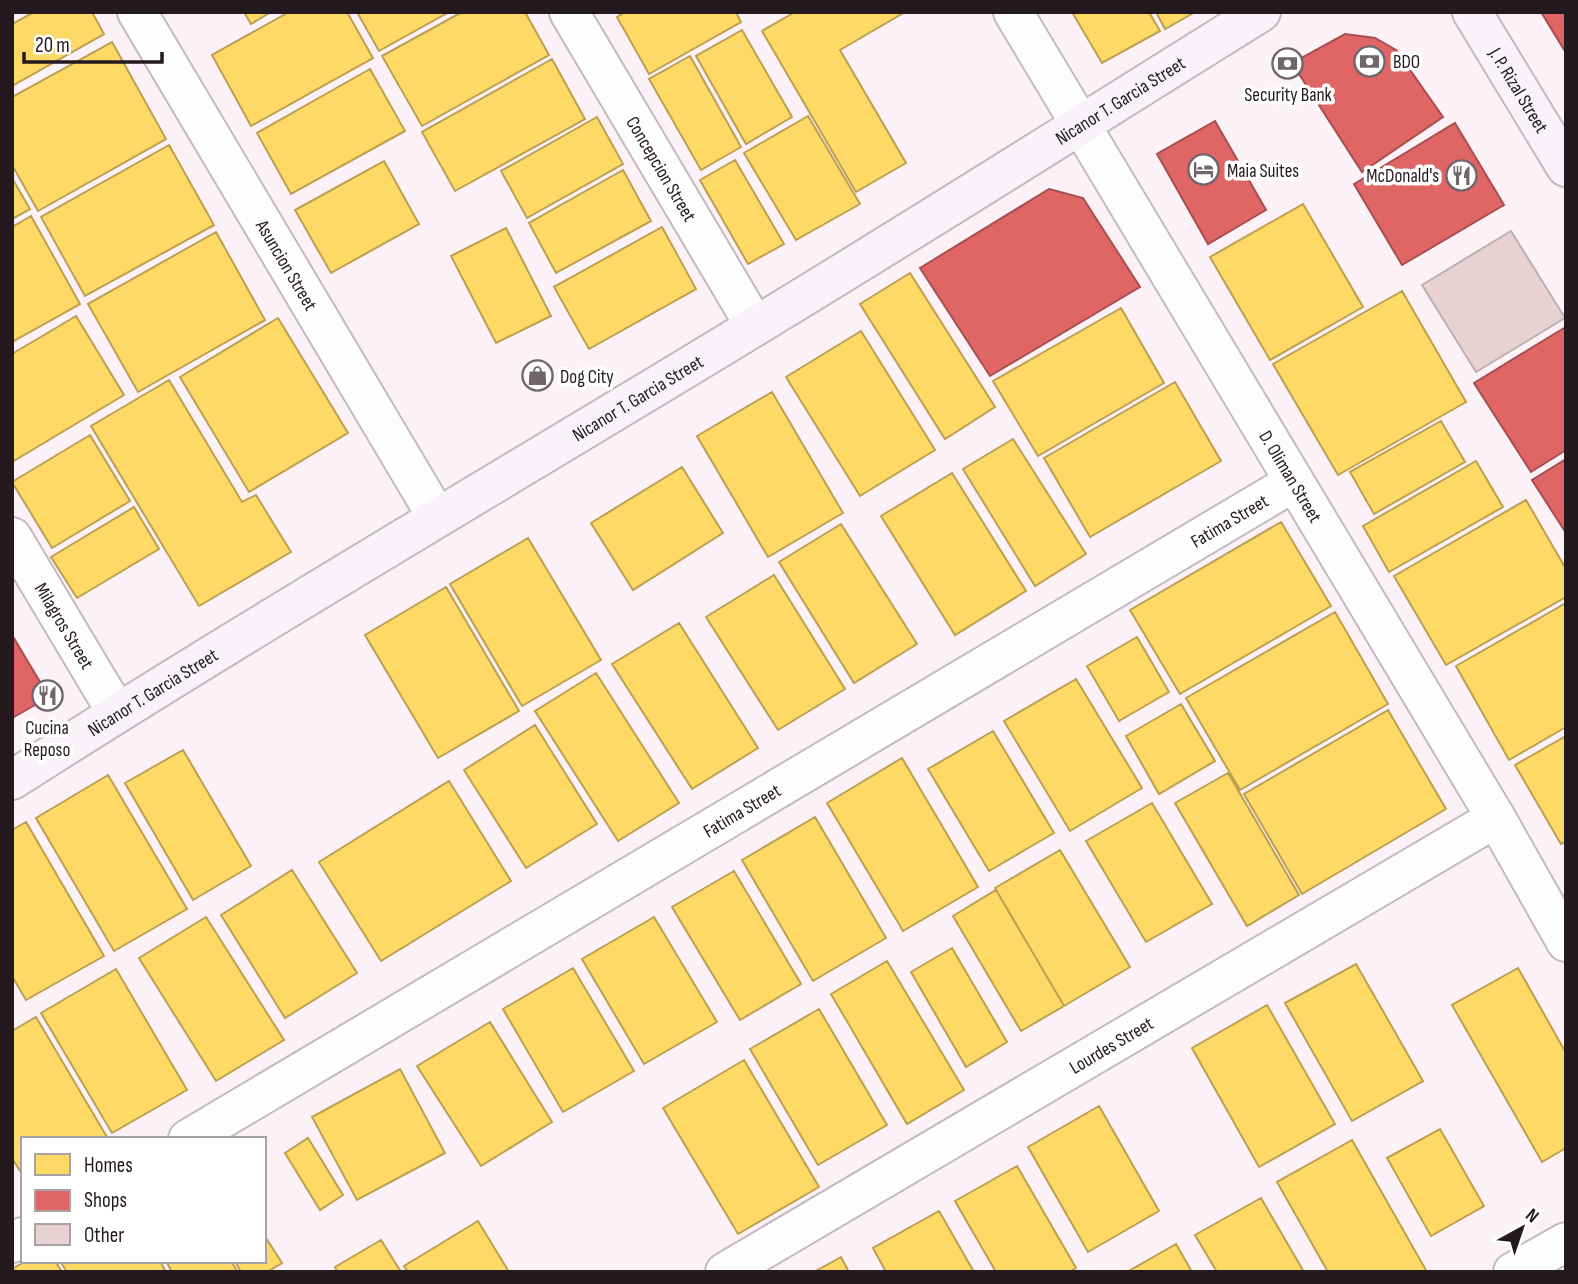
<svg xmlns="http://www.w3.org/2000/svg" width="1578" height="1284" viewBox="0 0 1578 1284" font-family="'Sofia Sans Condensed',sans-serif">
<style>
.homes{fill:#ffd966;stroke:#bd9f50;stroke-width:2}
.shops{fill:#e06666;stroke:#a74f50;stroke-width:2}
.building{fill:#e8d1d3;stroke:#bab0b2;stroke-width:2}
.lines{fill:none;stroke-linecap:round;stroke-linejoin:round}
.street-casing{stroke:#c3babe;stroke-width:42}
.secondary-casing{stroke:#c3babe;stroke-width:42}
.street{stroke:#fefdfe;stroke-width:38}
.secondary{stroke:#f7f3f8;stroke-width:38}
.labels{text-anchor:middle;stroke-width:7;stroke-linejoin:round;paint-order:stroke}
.poi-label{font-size:19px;fill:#23191e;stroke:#fff;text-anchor:start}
.street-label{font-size:19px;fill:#23191e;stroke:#fff}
</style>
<rect width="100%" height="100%" fill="#fbf1f6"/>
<path class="homes" d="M 34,12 L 92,12 L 104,34 L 12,86 L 12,24 Z
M 244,12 L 271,12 L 251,24 Z
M 289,12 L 347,12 L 373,58 L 251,126 L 212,55 Z
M 357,12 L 449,12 L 379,51 Z
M 462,12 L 525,12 L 549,55 L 422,126 L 382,56 Z
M 625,12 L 736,12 L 741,22 L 649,74 L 617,17 Z
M 795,12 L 905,12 L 840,50 L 906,163 L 856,192 L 762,31 Z
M 1072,12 L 1149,12 L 1160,31 L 1102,63 Z
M 1156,12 L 1195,12 L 1165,29 Z
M 742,30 L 792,117 L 746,144 L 696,56 Z
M 112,42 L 166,139 L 38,211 L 12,165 L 12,97 Z
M 690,56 L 741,147 L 701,170 L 649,79 Z
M 552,59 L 585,119 L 455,191 L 422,132 Z
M 370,69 L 405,131 L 291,194 L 257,133 Z
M 808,116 L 860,204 L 796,240 L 744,153 Z
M 597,117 L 623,164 L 527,218 L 501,171 Z
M 169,145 L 214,225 L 85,296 L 41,217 Z
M 735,160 L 784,244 L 748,264 L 700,180 Z
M 384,161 L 419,224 L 331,273 L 295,210 Z
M 623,170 L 651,221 L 556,273 L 529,223 Z
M 12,178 L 30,209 L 12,219 Z
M 1303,204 L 1363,307 L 1270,360 L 1210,257 Z
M 31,216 L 80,304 L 12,342 L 12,227 Z
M 662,227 L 696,289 L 589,349 L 554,287 Z
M 506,228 L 551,316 L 496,343 L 451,256 Z
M 216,232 L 265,320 L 138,392 L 88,304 Z
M 910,273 L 995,407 L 945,439 L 860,304 Z
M 1402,291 L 1466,402 L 1338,475 L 1273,364 Z
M 1121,308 L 1164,383 L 1038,456 L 993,381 Z
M 76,316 L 124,395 L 12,462 L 12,354 Z
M 278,318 L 348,433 L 249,492 L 180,377 Z
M 861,331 L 935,450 L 860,496 L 786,377 Z
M 169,380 L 242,502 L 256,495 L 291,552 L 199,606 L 91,426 Z
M 1175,382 L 1221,461 L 1090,537 L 1044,458 Z
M 772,392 L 843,513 L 768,557 L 697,436 Z
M 1441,421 L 1465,462 L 1374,514 L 1350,472 Z
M 90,435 L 130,501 L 52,548 L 12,482 Z
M 1013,439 L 1086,554 L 1035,586 L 963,469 Z
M 1476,461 L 1503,507 L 1389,572 L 1363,526 Z
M 682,467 L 723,533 L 633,590 L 591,523 Z
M 952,473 L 1026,591 L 955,635 L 881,516 Z
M 1526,500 L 1566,569 L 1566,597 L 1446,665 L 1394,576 Z
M 134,507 L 159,549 L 77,598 L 51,557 Z
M 1281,522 L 1331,606 L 1180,694 L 1130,610 Z
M 841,524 L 917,644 L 854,683 L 779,562 Z
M 528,538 L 601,660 L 522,706 L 450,584 Z
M 774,575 L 845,689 L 778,730 L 706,617 Z
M 446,587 L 519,711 L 438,758 L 365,635 Z
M 1566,603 L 1566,727 L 1509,760 L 1456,666 Z
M 1335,612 L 1388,704 L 1240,790 L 1186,698 Z
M 679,623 L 758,748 L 692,789 L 612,664 Z
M 1137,637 L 1169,692 L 1119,721 L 1087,666 Z
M 596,673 L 679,803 L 618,841 L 535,711 Z
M 1076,679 L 1142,788 L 1070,831 L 1004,721 Z
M 1181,704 L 1215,761 L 1159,794 L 1126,736 Z
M 1388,710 L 1446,809 L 1302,894 L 1244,794 Z
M 535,725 L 597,824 L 526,868 L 464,770 Z
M 993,731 L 1054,833 L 989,871 L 928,769 Z
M 1566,736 L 1566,841 L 1561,844 L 1515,765 Z
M 183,750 L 251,866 L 193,900 L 125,783 Z
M 902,758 L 978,887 L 903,931 L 827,803 Z
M 1228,773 L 1299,895 L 1247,926 L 1175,803 Z
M 108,775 L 187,909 L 114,951 L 36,818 Z
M 449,781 L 511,881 L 381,961 L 319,862 Z
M 1152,803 L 1212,904 L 1146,942 L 1086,841 Z
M 815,817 L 886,938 L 813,981 L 742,860 Z
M 26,822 L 104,956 L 26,1000 L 12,976 L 12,830 Z
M 1060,850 L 1130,967 L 1064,1006 L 995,888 Z
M 292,870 L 357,973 L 285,1018 L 221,915 Z
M 734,871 L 801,984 L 740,1020 L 672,907 Z
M 996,890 L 1064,1006 L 1021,1031 L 953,916 Z
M 206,917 L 284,1040 L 216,1081 L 139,958 Z
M 654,917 L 717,1022 L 644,1064 L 582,959 Z
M 952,948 L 1007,1042 L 966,1067 L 911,972 Z
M 887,961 L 964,1090 L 907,1124 L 831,994 Z
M 1356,964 L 1423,1081 L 1352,1121 L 1285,1003 Z
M 573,968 L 634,1071 L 563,1112 L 503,1009 Z
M 1518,968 L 1566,1053 L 1566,1148 L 1542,1162 L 1452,1005 Z
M 116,969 L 187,1090 L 112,1133 L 41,1013 Z
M 1267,1005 L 1335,1124 L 1259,1167 L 1192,1048 Z
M 819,1009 L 887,1125 L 818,1165 L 750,1049 Z
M 36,1017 L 107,1137 L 23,1139 L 23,1176 L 12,1158 L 12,1031 Z
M 490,1022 L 552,1122 L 481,1166 L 417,1066 Z
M 744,1060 L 819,1187 L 738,1234 L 663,1108 Z
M 400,1069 L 445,1153 L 357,1200 L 312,1117 Z
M 1099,1106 L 1159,1211 L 1088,1252 L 1028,1147 Z
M 1440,1129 L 1484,1206 L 1431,1236 L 1387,1158 Z
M 308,1138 L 343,1195 L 320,1210 L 285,1153 Z
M 1352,1140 L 1427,1272 L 1328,1272 L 1277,1182 Z
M 1017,1166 L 1076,1268 L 1069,1272 L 996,1272 L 955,1201 Z
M 1261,1198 L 1304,1272 L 1217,1272 L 1195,1235 Z
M 939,1211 L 974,1272 L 886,1272 L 873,1248 Z
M 478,1221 L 509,1272 L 408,1272 L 404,1266 Z
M 264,1235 L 282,1263 L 267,1272 L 241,1272 L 235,1261 L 264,1261 Z
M 381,1240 L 401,1272 L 338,1272 L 335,1267 Z
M 1176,1244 L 1192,1272 L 1127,1272 Z
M 841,1257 L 849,1272 L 814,1272 Z
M 26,1261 L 55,1261 L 62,1272 L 12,1272 L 12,1269 Z
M 60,1261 L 160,1261 L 166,1272 L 67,1272 Z
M 166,1261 L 231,1261 L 238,1272 L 172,1272 Z"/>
<path class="shops" d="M 1541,12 L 1566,12 L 1566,53 Z
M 1345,34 L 1375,38 L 1396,50 L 1443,117 L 1362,172 L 1292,63 Z
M 1215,121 L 1266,210 L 1208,244 L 1157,154 Z
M 1455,123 L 1504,205 L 1402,265 L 1354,184 Z
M 1049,189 L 1083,198 L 1140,287 L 990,376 L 920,268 Z
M 1564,328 L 1566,331 L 1566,450 L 1531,472 L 1474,383 Z
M 1566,459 L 1566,533 L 1532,480 Z
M 12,635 L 49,697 L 12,718 Z"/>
<path class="building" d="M 1511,231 L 1565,318 L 1476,372 L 1422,285 Z"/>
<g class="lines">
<defs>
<g id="street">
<path id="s1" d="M 137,12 L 437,517"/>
<path id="s2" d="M 569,12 L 755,326"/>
<path id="s3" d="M 1013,12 L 1496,818 L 1566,942"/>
<path id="s4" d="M 12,537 L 117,713"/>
<path id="s5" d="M 188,1139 L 1294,482"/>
<path d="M 12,1243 L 23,1237"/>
<path id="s6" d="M 725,1272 L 1496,818"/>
<path d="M 1513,1272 L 1566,1242"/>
</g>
<g id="secondary">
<path id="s7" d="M 1472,12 L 1566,167"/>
<path id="s8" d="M 12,780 C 256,624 506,478 754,327 C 924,224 1092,117 1261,12"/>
</g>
</defs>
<use href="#street" class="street-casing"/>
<use href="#secondary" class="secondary-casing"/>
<use href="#street" class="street"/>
<use href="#secondary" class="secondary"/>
</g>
<defs>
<symbol id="bank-ring" viewBox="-11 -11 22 22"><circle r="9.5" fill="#fff" stroke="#6f656a" stroke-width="1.5"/><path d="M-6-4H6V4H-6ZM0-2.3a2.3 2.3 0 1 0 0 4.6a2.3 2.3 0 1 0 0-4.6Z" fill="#6f656a"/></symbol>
<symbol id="hotel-ring" viewBox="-11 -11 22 22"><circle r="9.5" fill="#fff" stroke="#6f656a" stroke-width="1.5"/><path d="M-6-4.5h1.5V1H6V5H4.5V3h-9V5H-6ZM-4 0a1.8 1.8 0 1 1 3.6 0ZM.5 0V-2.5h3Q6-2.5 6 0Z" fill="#6f656a"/></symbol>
<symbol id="restaurant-ring" viewBox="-11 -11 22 22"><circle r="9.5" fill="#fff" stroke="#6f656a" stroke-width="1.5"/><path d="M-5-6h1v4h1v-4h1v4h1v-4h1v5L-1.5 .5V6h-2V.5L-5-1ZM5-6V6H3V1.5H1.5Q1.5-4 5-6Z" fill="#6f656a"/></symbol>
<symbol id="shop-ring" viewBox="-11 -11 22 22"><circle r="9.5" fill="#fff" stroke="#6f656a" stroke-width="1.5"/><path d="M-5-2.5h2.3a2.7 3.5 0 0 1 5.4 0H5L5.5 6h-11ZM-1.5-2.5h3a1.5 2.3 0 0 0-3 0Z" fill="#6f656a"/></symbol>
</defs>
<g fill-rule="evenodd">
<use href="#bank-ring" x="1352" y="44" width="35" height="35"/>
<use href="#bank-ring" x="1270" y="46" width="35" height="35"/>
<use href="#hotel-ring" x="1186" y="152" width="35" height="35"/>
<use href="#restaurant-ring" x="1444" y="158" width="35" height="35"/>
<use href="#shop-ring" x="520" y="358" width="35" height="35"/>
<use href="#restaurant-ring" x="30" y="678" width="35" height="35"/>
</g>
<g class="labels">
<g class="poi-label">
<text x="1393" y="68">BDO</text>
<text x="1288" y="101" text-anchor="middle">Security Bank</text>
<text x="1227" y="177">Maia Suites</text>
<text x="1439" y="182" text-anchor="end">McDonald's</text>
<text x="560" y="383">Dog City</text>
<text x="47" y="734" text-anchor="middle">Cucina<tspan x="47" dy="22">Reposo</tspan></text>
</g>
<g class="street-label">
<text dy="7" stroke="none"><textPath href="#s7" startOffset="91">J. P. Rizal Street</textPath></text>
<text dy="7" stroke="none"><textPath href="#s8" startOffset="1300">Nicanor T. Garcia Street</textPath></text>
<text dy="7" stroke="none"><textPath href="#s2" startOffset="182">Concepcion Street</textPath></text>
<text dy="7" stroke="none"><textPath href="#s1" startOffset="294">Asuncion Street</textPath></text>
<text dy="7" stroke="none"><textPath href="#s8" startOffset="733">Nicanor T. Garcia Street</textPath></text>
<text dy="7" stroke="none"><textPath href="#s3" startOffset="541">D. Oliman Street</textPath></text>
<text dy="7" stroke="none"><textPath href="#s5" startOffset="1211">Fatima Street</textPath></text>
<text dy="7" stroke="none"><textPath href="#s4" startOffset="103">Milagros Street</textPath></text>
<text dy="7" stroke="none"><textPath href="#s8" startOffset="166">Nicanor T. Garcia Street</textPath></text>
<text dy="7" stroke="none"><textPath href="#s5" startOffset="644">Fatima Street</textPath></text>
<text dy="7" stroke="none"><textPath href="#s6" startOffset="448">Lourdes Street</textPath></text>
</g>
</g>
<rect width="1578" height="1284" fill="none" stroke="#23191e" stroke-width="28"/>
<rect x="21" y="1137" width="245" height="126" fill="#ffffff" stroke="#a7a3a5" stroke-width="2"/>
<rect x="35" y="1154" width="35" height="21" fill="#ffd966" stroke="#a7a3a5" stroke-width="2"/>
<text x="84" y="1172" font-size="21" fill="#23191e">Homes</text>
<rect x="35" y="1190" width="35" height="21" fill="#e06666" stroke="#a7a3a5" stroke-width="2"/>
<text x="84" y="1207" font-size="21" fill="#23191e">Shops</text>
<rect x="35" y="1224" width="35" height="21" fill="#e8d1d3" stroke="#a7a3a5" stroke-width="2"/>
<text x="84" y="1242" font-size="21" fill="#23191e">Other</text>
<g transform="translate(1522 1228) rotate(40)" stroke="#ffffff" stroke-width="5" paint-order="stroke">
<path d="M0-5L12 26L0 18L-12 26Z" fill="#23191e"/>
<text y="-10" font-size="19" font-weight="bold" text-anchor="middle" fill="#23191e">N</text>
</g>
<path d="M24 52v10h138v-10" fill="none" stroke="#23191e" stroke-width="3.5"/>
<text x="35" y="52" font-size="21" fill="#23191e" stroke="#ffffff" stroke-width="5" paint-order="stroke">20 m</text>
</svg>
